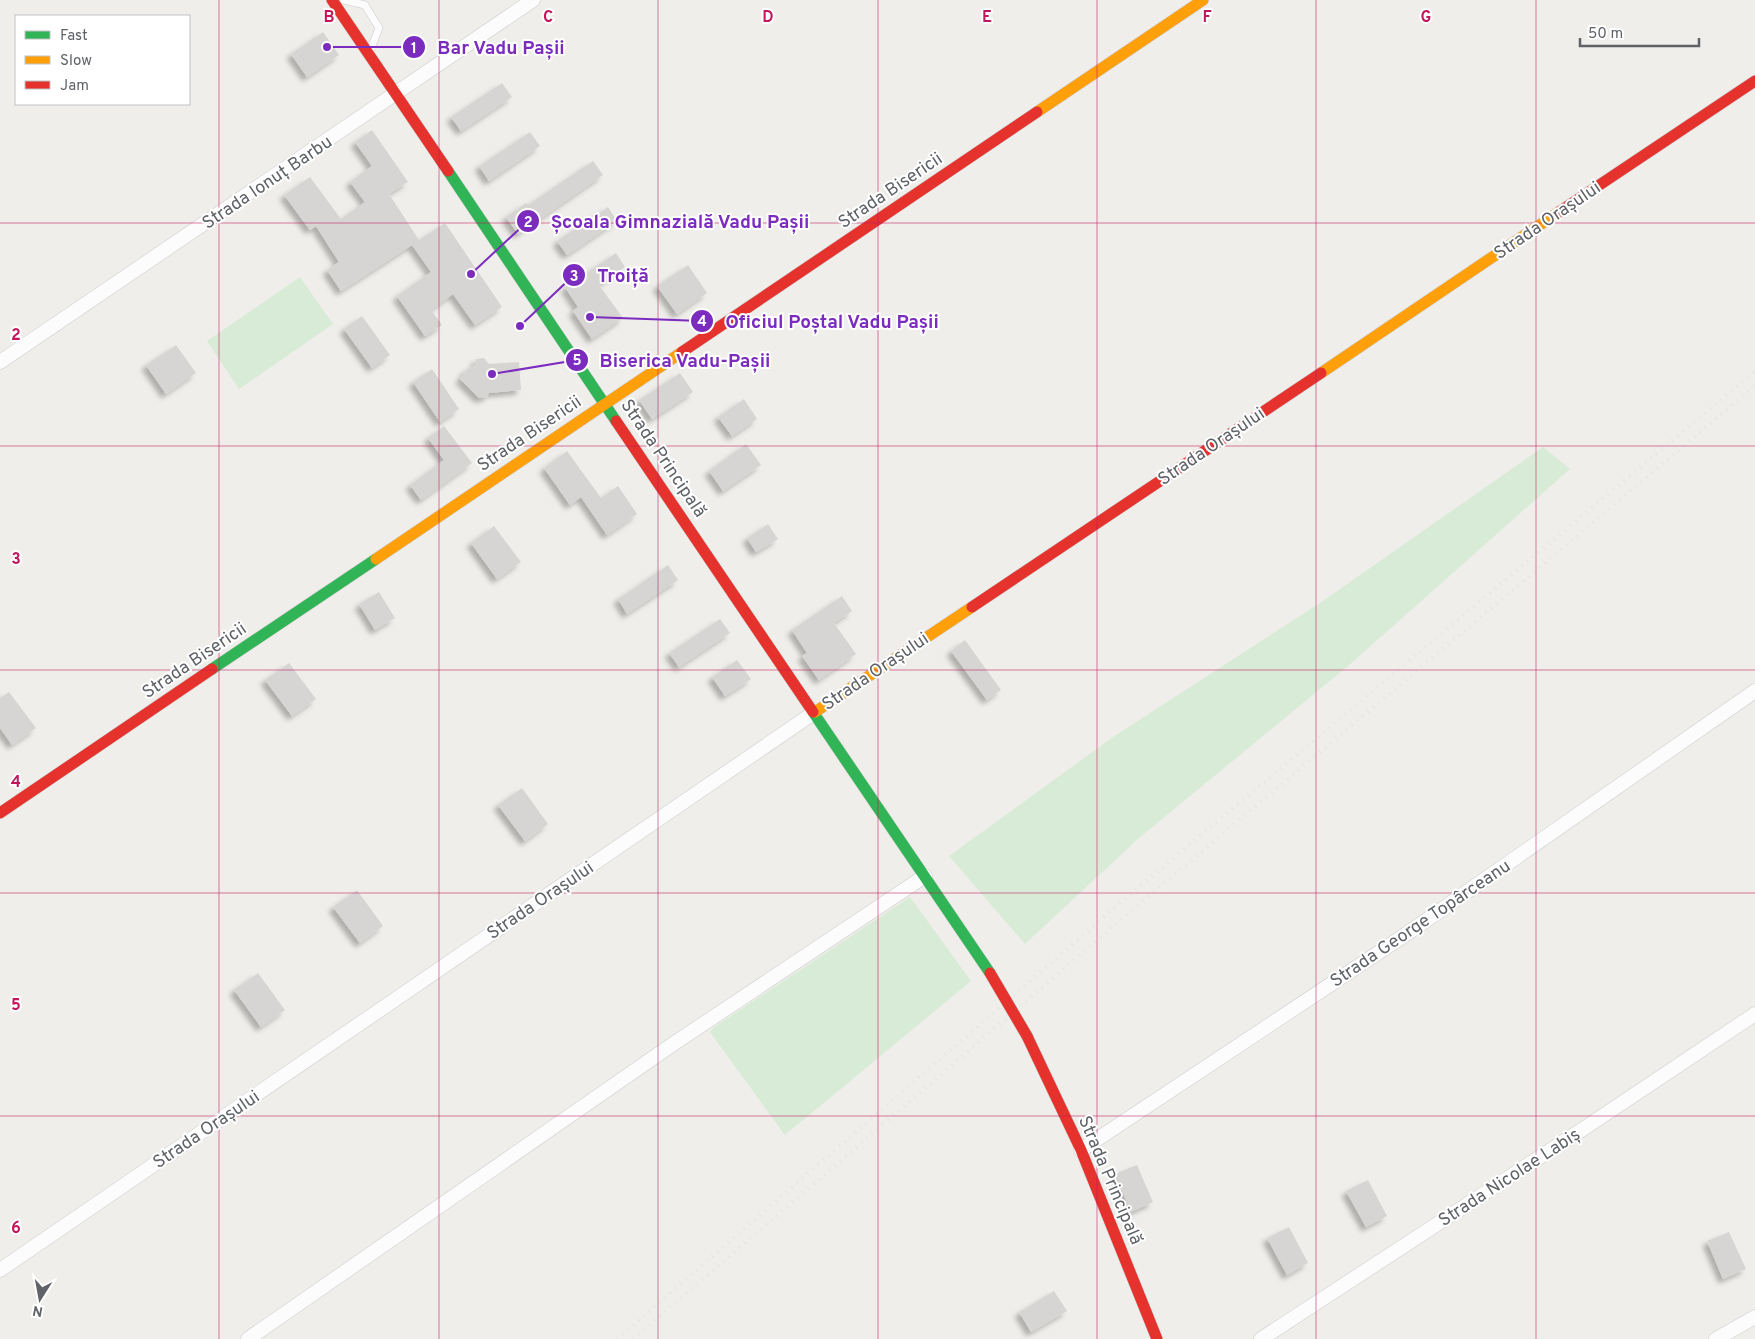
<svg xmlns="http://www.w3.org/2000/svg" width="1755" height="1339" viewBox="0 0 1755 1339" font-family="Overpass,sans-serif">
<style>
.green{fill:#d8ebd6}
.building{fill:#d6d5d3;filter:url(#shadow)}
.lines{fill:none;stroke-linecap:round;stroke-linejoin:round}
.lane-casing{stroke:#cbcccc;stroke-width:8}
.street-casing{stroke:#cbcccc;stroke-width:15}
.fast-casing{stroke:#cacacb;stroke-width:12}
.slow-casing{stroke:#cacacb;stroke-width:12}
.jam-casing{stroke:#cacacb;stroke-width:12}
.lane{stroke:#fdfcfc;stroke-width:7}
.street{stroke:#fdfcfc;stroke-width:14}
.fast{stroke:#30b455;stroke-width:11}
.slow{stroke:#ff9f0a;stroke-width:11}
.jam{stroke:#e5322d;stroke-width:11}
.rail{stroke:#e4e4e4;stroke-width:4;stroke-dasharray:1 6;stroke-linecap:butt}
.jam-bridge-casing{stroke:#cacacb;stroke-width:12;stroke-linecap:butt}
.jam-bridge{stroke:#e5322d;stroke-width:11}
.grid{fill:none;stroke:#c2185b;stroke-width:1;stroke-opacity:0.55}
.labels{text-anchor:middle;stroke-width:4;stroke-linejoin:round;paint-order:stroke}
.street-label{font-size:18px;fill:#5f6368;stroke:#fff}
.grid-label{font-size:16px;text-anchor:middle;font-weight:bold;fill:#c2185b;stroke:#fff;stroke-width:4;stroke-linejoin:round;paint-order:stroke}
.leader{fill:none;stroke:#7b2cbf;stroke-width:2}
.callout-dot{fill:#7b2cbf;stroke:#fff;stroke-width:2}
.mark-label{font-size:15px;text-anchor:middle;font-weight:bold;fill:#fff}
.callout-label{font-size:19px;text-anchor:middle;font-weight:bold;fill:#7b2cbf;stroke:#fff;stroke-width:4;stroke-linejoin:round;paint-order:stroke}
</style>
<defs>
<filter id="shadow"><feDropShadow dx="-4.5" dy="4.5" stdDeviation="2.5" flood-color="#0004"/></filter>
</defs>
<rect width="100%" height="100%" fill="#efeeea"/>
<path class="green" d="M 300,277 L 333,324 L 239,389 L 207,341 Z
M 1543,447 L 1570,469 L 1348,666 L 1139,838 L 1025,944 L 949,856 L 1113,737 L 1320,603 Z
M 910,897 L 971,981 L 785,1135 L 710,1032 L 714,1027 Z"/>
<path class="building" d="M 323,32 L 339,55 L 307,77 L 291,54 Z
M 502,83 L 512,97 L 461,131 L 451,117 Z
M 372,130 L 408,182 L 389,194 L 419,240 L 445,223 L 502,307 L 475,325 L 453,294 L 431,310 L 442,325 L 425,336 L 397,296 L 431,272 L 412,245 L 341,291 L 327,270 L 339,262 L 316,226 L 310,230 L 284,195 L 310,177 L 341,219 L 365,202 L 350,182 L 372,166 L 355,142 Z
M 530,132 L 540,146 L 489,181 L 479,166 Z
M 593,161 L 603,175 L 518,234 L 506,217 L 526,203 L 528,205 Z
M 608,207 L 617,221 L 567,255 L 557,241 Z
M 616,253 L 625,267 L 599,285 L 623,318 L 592,339 L 573,311 L 578,307 L 565,287 Z
M 688,265 L 707,293 L 677,314 L 657,286 Z
M 362,316 L 390,355 L 372,368 L 344,329 Z
M 176,345 L 196,373 L 166,394 L 146,365 Z
M 484,358 L 489,364 L 519,362 L 521,390 L 489,393 L 487,397 L 479,398 L 460,379 L 467,369 L 475,365 L 476,359 Z
M 432,369 L 459,409 L 440,422 L 413,382 Z
M 680,373 L 693,392 L 652,419 L 639,400 Z
M 744,399 L 757,419 L 732,436 L 718,417 Z
M 444,426 L 472,463 L 421,500 L 410,485 L 444,460 L 428,438 Z
M 746,444 L 761,465 L 723,491 L 709,471 Z
M 567,451 L 601,498 L 618,486 L 637,514 L 607,535 L 581,497 L 570,505 L 544,468 Z
M 768,524 L 778,539 L 756,552 L 747,538 Z
M 494,526 L 521,562 L 497,579 L 471,543 Z
M 668,565 L 678,580 L 627,614 L 618,599 Z
M 379,592 L 395,618 L 375,630 L 359,604 Z
M 842,596 L 852,611 L 834,623 L 856,654 L 819,680 L 802,656 L 807,653 L 792,630 Z
M 720,619 L 730,633 L 679,667 L 669,653 Z
M 965,640 L 1001,690 L 987,700 L 951,651 Z
M 737,660 L 751,679 L 725,696 L 712,677 Z
M 289,663 L 316,699 L 292,716 L 265,680 Z
M 9,692 L 36,728 L 12,745 L 0,728 L 0,698 Z
M 522,788 L 548,824 L 525,841 L 498,805 Z
M 357,890 L 383,926 L 360,943 L 333,907 Z
M 258,973 L 285,1010 L 261,1027 L 234,990 Z
M 1137,1165 L 1153,1202 L 1131,1212 L 1115,1174 Z
M 1368,1180 L 1387,1216 L 1366,1227 L 1346,1191 Z
M 1289,1227 L 1308,1263 L 1287,1275 L 1267,1238 Z
M 1729,1232 L 1746,1269 L 1723,1279 L 1707,1241 Z
M 1054,1291 L 1067,1311 L 1031,1332 L 1019,1312 Z"/>
<g class="lines">
<defs>
<path id="lane" d="M 344,0 L 365,5 L 379,28 L 370,51"/>
<path id="street" d="M 0,362 L 533,0
M 1081,1150 L 1405,935 L 1755,691
M 0,1270 L 815,712
M 248,1339 L 676,1042 L 925,876
M 1261,1339 L 1586,1127 L 1755,1014
M 1716,1339 L 1755,1317"/>
<path id="fast" d="M 448,171 L 616,421
M 212,669 L 376,559
M 813,712 L 990,973"/>
<path id="slow" d="M 1037,112 L 1203,0
M 1321,373 L 1559,212
M 376,559 L 682,352
M 815,712 L 972,607"/>
<path id="jam" d="M 332,0 L 448,171
M 1559,212 L 1755,81
M 682,352 L 1037,112
M 616,421 L 813,712
M 972,607 L 1321,373
M 0,813 L 212,669
M 1027,1036 L 1081,1150 L 1157,1339"/>
</defs>
<use href="#lane" class="lane-casing"/>
<use href="#street" class="street-casing"/>
<use href="#fast" class="fast-casing"/>
<use href="#slow" class="slow-casing"/>
<use href="#jam" class="jam-casing"/>
<use href="#lane" class="lane"/>
<use href="#street" class="street"/>
<use href="#fast" class="fast"/>
<use href="#slow" class="slow"/>
<use href="#jam" class="jam"/>
<path class="rail" d="M 617,1339 L 1134,891 L 1755,371
M 633,1339 L 1143,901 L 1755,386"/>
<defs>
<path id="jam-bridge" d="M 990,973 L 1027,1036"/>
</defs>
<use href="#jam-bridge" class="jam-bridge-casing"/>
<use href="#jam-bridge" class="jam-bridge"/>
</g>
<path class="grid" d="M 219,0 L 219,1339M 439,0 L 439,1339M 658,0 L 658,1339M 878,0 L 878,1339M 1097,0 L 1097,1339M 1316,0 L 1316,1339M 1536,0 L 1536,1339M 0,223 L 1755,223M 0,446 L 1755,446M 0,670 L 1755,670M 0,893 L 1755,893M 0,1116 L 1755,1116"/>
<g class="labels">
<g class="street-label">
<text transform="translate(267 182) rotate(-34)" y="6">Strada Ionuț Barbu</text>
<text transform="translate(890 190) rotate(-34)" y="6">Strada Bisericii</text>
<text transform="translate(1547 220) rotate(-34)" y="6">Strada Orașului</text>
<text transform="translate(529 433) rotate(-34)" y="6">Strada Bisericii</text>
<text transform="translate(1211 446) rotate(-34)" y="6">Strada Orașului</text>
<text transform="translate(664 458) rotate(56)" y="6">Strada Principală</text>
<text transform="translate(194 660) rotate(-34)" y="6">Strada Bisericii</text>
<text transform="translate(875 671) rotate(-34)" y="6">Strada Orașului</text>
<text transform="translate(540 900) rotate(-34)" y="6">Strada Orașului</text>
<text transform="translate(1420 923) rotate(-34)" y="6">Strada George Topârceanu</text>
<text transform="translate(206 1129) rotate(-34)" y="6">Strada Orașului</text>
<text transform="translate(1509 1177) rotate(-33)" y="6">Strada Nicolae Labiș</text>
<text transform="translate(1111 1180) rotate(67)" y="6">Strada Principală</text>
</g>
</g>
<g class="grid-label">
<text x="329" y="22">B</text>
<text x="548" y="22">C</text>
<text x="768" y="22">D</text>
<text x="987" y="22">E</text>
<text x="1207" y="22">F</text>
<text x="1426" y="22">G</text>
<text x="16" y="340">2</text>
<text x="16" y="564">3</text>
<text x="16" y="787">4</text>
<text x="16" y="1010">5</text>
<text x="16" y="1233">6</text>
</g>
<path class="leader" d="M327 47L414 47M471 274L528 221M520 326L574 275M590 317L702 321M492 374L577 360"/>
<g class="callout-dot">
<circle cx="327" cy="47" r="5"/>
<circle cx="471" cy="274" r="5"/>
<circle cx="520" cy="326" r="5"/>
<circle cx="590" cy="317" r="5"/>
<circle cx="492" cy="374" r="5"/>
<circle cx="414" cy="47" r="12"/>
<circle cx="528" cy="221" r="12"/>
<circle cx="574" cy="275" r="12"/>
<circle cx="702" cy="321" r="12"/>
<circle cx="577" cy="360" r="12"/>
</g>
<g class="mark-label">
<text x="414" y="53">1</text>
<text x="528" y="227">2</text>
<text x="574" y="281">3</text>
<text x="702" y="326">4</text>
<text x="577" y="365">5</text>
</g>
<g class="callout-label">
<text x="501" y="54">Bar Vadu Pașii</text>
<text x="680" y="228">Școala Gimnazială Vadu Pașii</text>
<text x="623" y="282">Troiță</text>
<text x="832" y="328">Oficiul Poștal Vadu Pașii</text>
<text x="685" y="367">Biserica Vadu-Pașii</text>
</g>
<rect x="15" y="15" width="175" height="90" fill="#ffffff" stroke="#bfc1c3"/>
<rect x="25" y="31" width="25" height="8" fill="#30b455" stroke="#bfc1c3"/>
<text x="60" y="40" font-size="15" fill="#5f6368">Fast</text>
<rect x="25" y="56" width="25" height="8" fill="#ff9f0a" stroke="#bfc1c3"/>
<text x="60" y="65" font-size="15" fill="#5f6368">Slow</text>
<rect x="25" y="81" width="25" height="8" fill="#e5322d" stroke="#bfc1c3"/>
<text x="60" y="90" font-size="15" fill="#5f6368">Jam</text>
<g transform="translate(40 1299) rotate(191)" stroke="#ffffff" stroke-width="4" paint-order="stroke">
<path d="M0-4L9 19L0 12L-9 19Z" fill="#5f6368"/>
<text y="-8" font-size="14" font-weight="bold" text-anchor="middle" fill="#5f6368">N</text>
</g>
<path d="M1580 38v8h119v-8" fill="none" stroke="#5f6368" stroke-width="2.5"/>
<text x="1588" y="38" font-size="15" fill="#5f6368" stroke="#ffffff" stroke-width="4" paint-order="stroke">50 m</text>
</svg>
